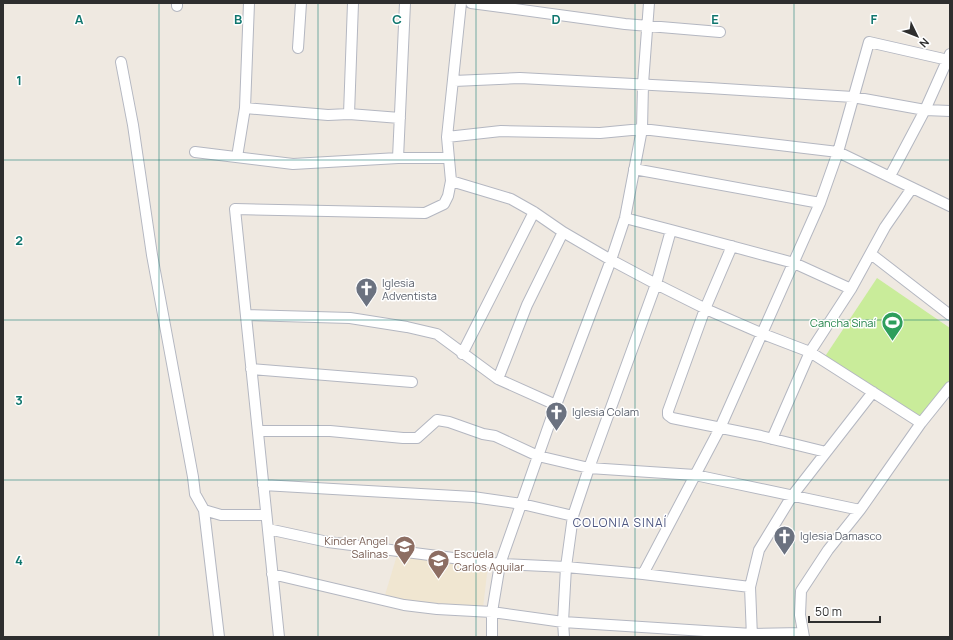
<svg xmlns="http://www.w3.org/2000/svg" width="953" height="640" viewBox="0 0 953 640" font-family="Manrope,sans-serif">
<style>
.education{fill:#f0e6d1}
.pitch{fill:#c9ec9a}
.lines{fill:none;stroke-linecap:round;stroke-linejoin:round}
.minor-casing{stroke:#b4b7c1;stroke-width:12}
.minor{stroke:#fff;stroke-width:10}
.grid{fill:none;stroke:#0f766e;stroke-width:1;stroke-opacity:0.55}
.labels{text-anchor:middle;stroke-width:3;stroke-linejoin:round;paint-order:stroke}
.worship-label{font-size:11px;fill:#5b616d;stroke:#fff;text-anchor:start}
.leisure-label{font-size:11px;fill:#27864d;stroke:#fff;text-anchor:end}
.education-label{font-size:11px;fill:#785e54;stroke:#fff;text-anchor:end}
.neighbourhood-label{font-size:12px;letter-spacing:1px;fill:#4d5680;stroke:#fff}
.grid-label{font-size:13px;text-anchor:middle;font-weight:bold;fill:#0f766e;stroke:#fff;stroke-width:3;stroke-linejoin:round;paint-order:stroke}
</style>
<rect width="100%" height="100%" fill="#efe9e1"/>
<path class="education" d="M 397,555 L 488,565 L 483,608 L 408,601 L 385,595 Z"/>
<path class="pitch" d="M 877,278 L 950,328 L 950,382 L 922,420 L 824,358 Z"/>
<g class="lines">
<defs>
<path id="minor" d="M 471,3 L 625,24 L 720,32
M 177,6 L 177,3
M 298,48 L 301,3
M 121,62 L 133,125 L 152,255 L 193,477 L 195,494 L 204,510 L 221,515 L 266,515
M 454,81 L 520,78 L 709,88 L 853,97 L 925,110 L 950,111
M 245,108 L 328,115 L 349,114 L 400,118
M 349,114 L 353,3
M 447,137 L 501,131 L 600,133 L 642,129 L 838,152 L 950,206
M 195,152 L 293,164 L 398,158 L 449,158
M 237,157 L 245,108 L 249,3
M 398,158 L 405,3
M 634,169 L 820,203
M 890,176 L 925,110 L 950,54
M 451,181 L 511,199 L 534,212 L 563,232 L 611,260 L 656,284 L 708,310 L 763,334 L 810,352 L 921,423
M 625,218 L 671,230
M 732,246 L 705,309 L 668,411 L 668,415 L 672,418 L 761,436 L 826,452
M 871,254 L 950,315
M 246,315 L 350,318 L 407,327 L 437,334 L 498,379 L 556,405
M 462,354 L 534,212
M 251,369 L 412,382
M 498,379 L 527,305 L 563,232
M 258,431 L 330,431 L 403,438 L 417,438 L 437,420 L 449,422 L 483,434 L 495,436 L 538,456 L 589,468 L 695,475 L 860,510
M 772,439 L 810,352 L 851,289 L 885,227 L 912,188
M 263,485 L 473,497 L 522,504 L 573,516
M 204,510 L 219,637
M 268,529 L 328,542 L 500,564 L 566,567 L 643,574 L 750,587
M 272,574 L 404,605 L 437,609 L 492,612 L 563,622 L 752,634 L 803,633
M 643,574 L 720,428 L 820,203 L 838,152 L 869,42 L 948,60
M 279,637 L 235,209 L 425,213 L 444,204 L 448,196 L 451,181 L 447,137 L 461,3
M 492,637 L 492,612 L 500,564 L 556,405 L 611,260 L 625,218 L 642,129 L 643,84 L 649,3
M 564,637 L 563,622 L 566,567 L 573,516 L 589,468 L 656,284 L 671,230 L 794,263 L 851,289
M 752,637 L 750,587 L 759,550 L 792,496 L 873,392
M 804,637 L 800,615 L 801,591 L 828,550 L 860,510 L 921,423 L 950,387"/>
</defs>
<use href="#minor" class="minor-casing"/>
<use href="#minor" class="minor"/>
</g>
<path class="grid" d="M 159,3 L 159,637M 318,3 L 318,637M 476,3 L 476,637M 635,3 L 635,637M 794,3 L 794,637M 3,160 L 950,160M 3,320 L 950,320M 3,480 L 950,480"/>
<defs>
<symbol id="church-pin" viewBox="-11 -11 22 30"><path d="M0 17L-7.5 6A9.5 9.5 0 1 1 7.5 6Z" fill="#6b7280" stroke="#fff"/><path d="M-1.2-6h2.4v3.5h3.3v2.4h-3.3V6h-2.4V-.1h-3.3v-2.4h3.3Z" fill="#fff"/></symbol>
<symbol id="stadium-pin" viewBox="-11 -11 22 30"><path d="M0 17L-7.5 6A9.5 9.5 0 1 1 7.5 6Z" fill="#2e9e5b" stroke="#fff"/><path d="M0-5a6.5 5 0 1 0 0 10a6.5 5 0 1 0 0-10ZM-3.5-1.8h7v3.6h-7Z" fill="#fff"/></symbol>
<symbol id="school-pin" viewBox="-11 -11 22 30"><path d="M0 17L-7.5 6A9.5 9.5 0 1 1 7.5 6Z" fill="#8d6e63" stroke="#fff"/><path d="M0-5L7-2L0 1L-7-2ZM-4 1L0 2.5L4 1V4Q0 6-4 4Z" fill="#fff"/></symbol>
</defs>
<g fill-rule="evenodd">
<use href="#church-pin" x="354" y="276" width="25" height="34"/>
<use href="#stadium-pin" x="880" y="310" width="25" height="34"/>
<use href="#church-pin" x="544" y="400" width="25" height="34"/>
<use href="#church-pin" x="772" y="524" width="25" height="34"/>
<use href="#school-pin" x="392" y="534" width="25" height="34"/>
<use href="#school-pin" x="426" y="548" width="25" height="34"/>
</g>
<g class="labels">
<g class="worship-label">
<text x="382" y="287">Iglesia<tspan x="382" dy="13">Adventista</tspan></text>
<text x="572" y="416">Iglesia Colam</text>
<text x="800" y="540">Iglesia Damasco</text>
</g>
<g class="leisure-label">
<text x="876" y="327">Cancha Sinaí</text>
</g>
<g class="education-label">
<text x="388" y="545">Kinder Angel<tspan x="388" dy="13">Salinas</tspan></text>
<text x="454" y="558" text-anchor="start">Escuela<tspan x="454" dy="13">Carlos Aguilar</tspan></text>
</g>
<g class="neighbourhood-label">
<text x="620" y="527">COLONIA SINAÍ</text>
</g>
</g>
<g class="grid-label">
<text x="79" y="24">A</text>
<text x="238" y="24">B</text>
<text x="397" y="24">C</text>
<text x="556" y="24">D</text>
<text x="715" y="24">E</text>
<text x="874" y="24">F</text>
<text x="19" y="85">1</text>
<text x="19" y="245">2</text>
<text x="19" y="405">3</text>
<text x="19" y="565">4</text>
</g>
<rect width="953" height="640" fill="none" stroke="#2e2e2e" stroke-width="8"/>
<g transform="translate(917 36) rotate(133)" stroke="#ffffff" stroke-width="3" paint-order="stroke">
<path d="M0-3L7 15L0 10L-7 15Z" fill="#2e2e2e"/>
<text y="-6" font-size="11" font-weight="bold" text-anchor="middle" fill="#2e2e2e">N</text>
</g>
<path d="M809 616v6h71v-6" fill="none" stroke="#2e2e2e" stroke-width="2"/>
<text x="815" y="616" font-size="12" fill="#2e2e2e" stroke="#ffffff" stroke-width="3" paint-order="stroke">50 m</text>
</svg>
